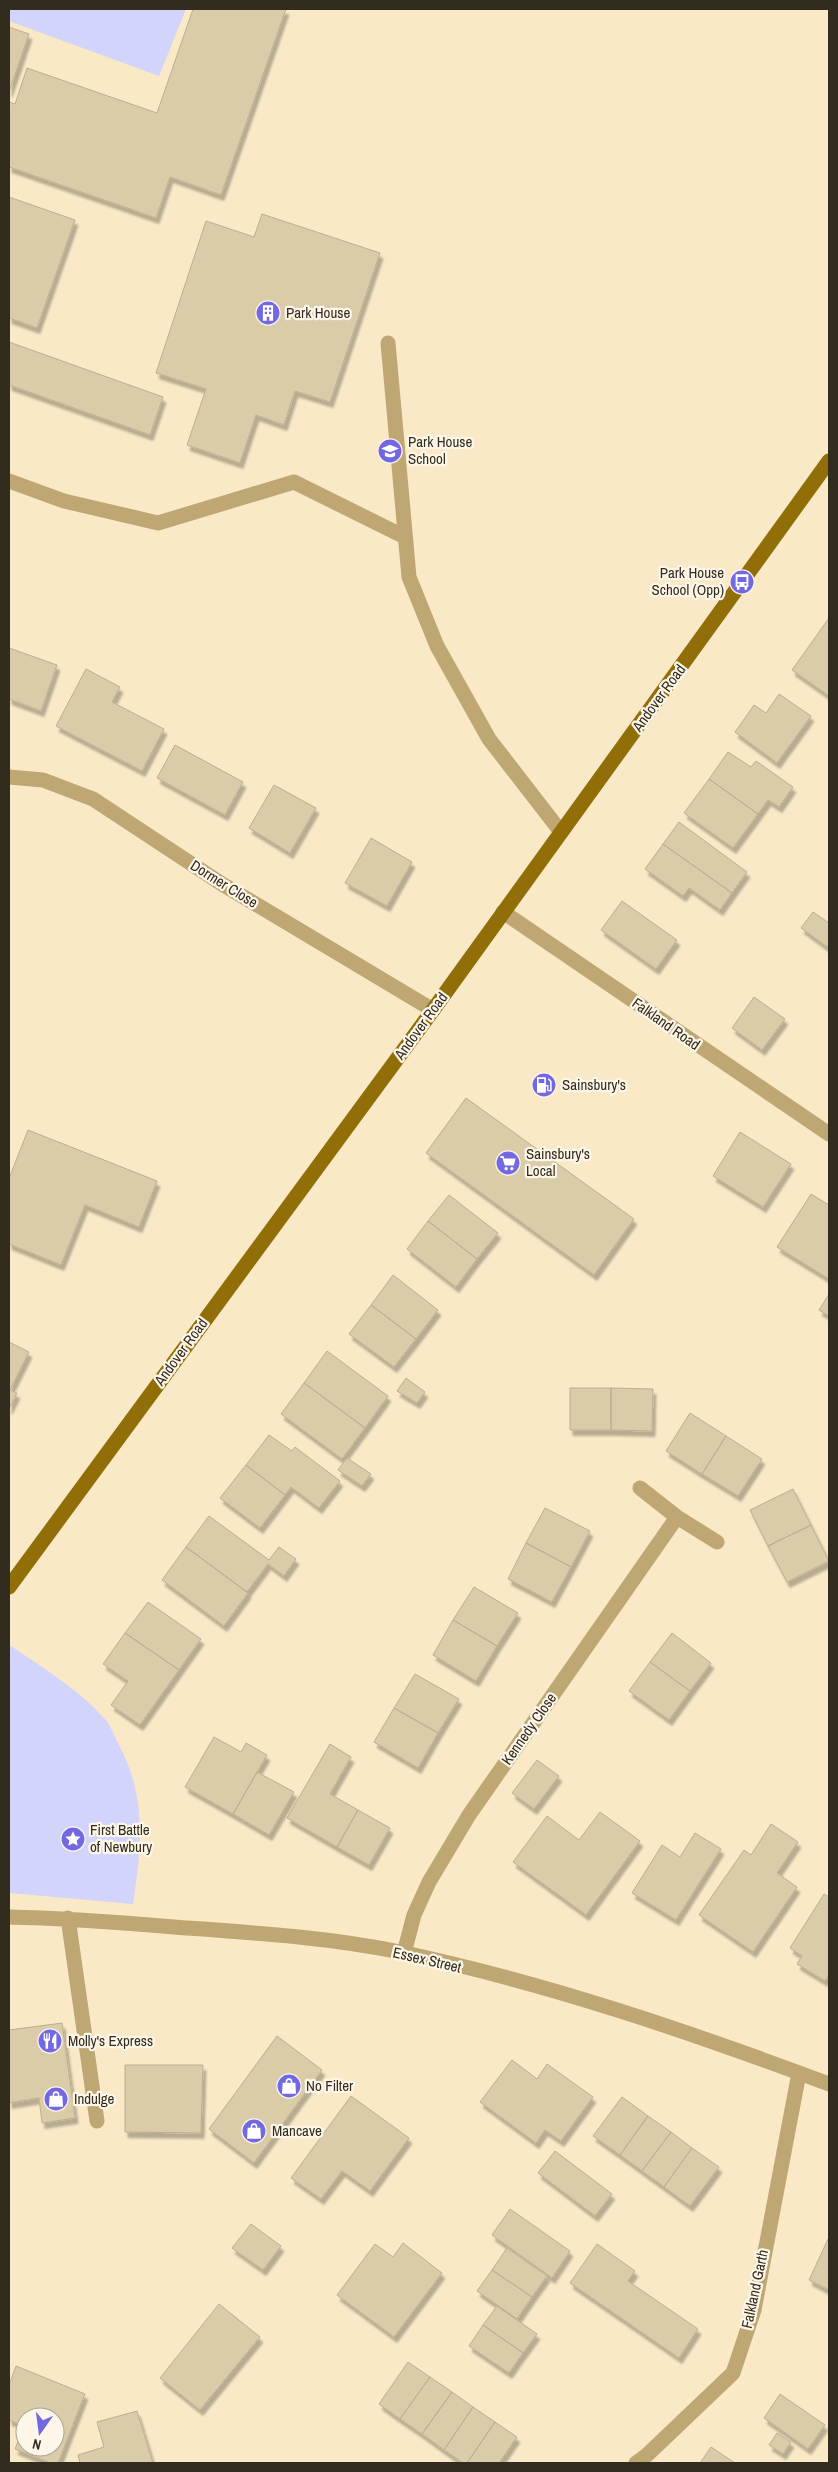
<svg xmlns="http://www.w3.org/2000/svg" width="838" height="2472" viewBox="0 0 838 2472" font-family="'Archivo Narrow',sans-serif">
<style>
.green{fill:#d2d4fb}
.building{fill:#dacba9;stroke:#bdae8d;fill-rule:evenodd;filter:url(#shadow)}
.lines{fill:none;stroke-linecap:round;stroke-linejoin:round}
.minor{stroke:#bfa773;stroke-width:15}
.major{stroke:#916e07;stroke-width:15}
.labels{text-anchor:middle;stroke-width:4.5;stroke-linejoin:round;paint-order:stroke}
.poi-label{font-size:15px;fill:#322c1f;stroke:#fef7e9;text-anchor:start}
.street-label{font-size:15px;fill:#322c1f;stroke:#fef7e9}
</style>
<defs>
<filter id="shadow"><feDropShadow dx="3" dy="5.5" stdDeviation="1" flood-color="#0004"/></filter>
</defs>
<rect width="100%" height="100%" fill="#f9e9c6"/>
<path class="green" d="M 9,9 L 186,9 L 159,76 L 9,21 Z
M 11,1646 C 43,1668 78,1689 104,1718 C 110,1724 113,1733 117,1741 C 147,1796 142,1844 133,1904 L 9,1893 L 9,1648 Z"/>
<path class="building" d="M 193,9 L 286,9 L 221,195 L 170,177 L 156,218 L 9,167 L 9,102 L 15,104 L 27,68 L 157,113 Z
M 9,27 L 29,34 L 9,92 Z
M 9,197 L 75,220 L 37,328 L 9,318 Z
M 262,214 L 380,253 L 330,402 L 295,391 L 284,425 L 256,415 L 240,463 L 187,445 L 206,389 L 156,373 L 206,221 L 254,237 Z
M 9,342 L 163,397 L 150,435 L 9,385 Z
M 829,618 L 829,696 L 792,670 Z
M 9,648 L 57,665 L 41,711 L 9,699 Z
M 86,669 L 120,687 L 112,702 L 164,729 L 142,771 L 56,726 Z
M 779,694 L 811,716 L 777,763 L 735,732 L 754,705 L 766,713 Z
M 175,745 L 243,782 L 225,815 L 157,778 Z
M 728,752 L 751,767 L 756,761 L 793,787 L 779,807 L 768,800 L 758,814 L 709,779 Z
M 709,779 L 758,814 L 733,848 L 684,813 Z
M 274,785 L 316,808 L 290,853 L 249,828 Z
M 679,822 L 747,872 L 732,893 L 663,844 Z
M 371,838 L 412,862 L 387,906 L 345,883 Z
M 663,844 L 732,893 L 720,910 L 689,888 L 683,896 L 645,869 Z
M 622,901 L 677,940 L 656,969 L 601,930 Z
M 813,912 L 829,923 L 829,944 L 827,947 L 801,928 Z
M 754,997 L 785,1019 L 762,1050 L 732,1028 Z
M 466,1098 L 634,1219 L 594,1275 L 426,1153 Z
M 28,1130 L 157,1181 L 139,1227 L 85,1205 L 61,1265 L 9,1244 L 9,1175 L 10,1176 Z
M 740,1132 L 791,1164 L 763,1207 L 713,1176 Z
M 811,1194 L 829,1205 L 829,1279 L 777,1247 Z
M 449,1195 L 498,1233 L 477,1259 L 428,1221 Z
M 428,1221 L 477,1259 L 456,1287 L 407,1249 Z
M 393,1275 L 438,1310 L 416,1339 L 371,1305 Z
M 829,1294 L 829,1316 L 819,1310 Z
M 371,1305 L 416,1339 L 394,1367 L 349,1334 Z
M 9,1342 L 29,1352 L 10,1390 L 17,1393 L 9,1409 Z
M 327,1351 L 388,1396 L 365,1428 L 304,1383 Z
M 406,1378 L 425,1392 L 417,1403 L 397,1391 Z
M 304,1383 L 365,1428 L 342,1459 L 281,1414 Z
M 570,1388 L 611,1388 L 611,1430 L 570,1430 Z
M 611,1388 L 653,1389 L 652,1431 L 611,1430 Z
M 690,1413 L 726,1436 L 702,1474 L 666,1451 Z
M 269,1435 L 292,1451 L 295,1447 L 340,1481 L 319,1508 L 291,1487 L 285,1495 L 246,1465 Z
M 726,1436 L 762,1459 L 738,1496 L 702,1474 Z
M 347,1458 L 371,1474 L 362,1486 L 338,1470 Z
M 246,1465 L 285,1495 L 260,1528 L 220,1498 Z
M 793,1489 L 811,1525 L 768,1546 L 750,1510 Z
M 545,1508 L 590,1531 L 571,1567 L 526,1543 Z
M 209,1516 L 269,1560 L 279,1547 L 296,1559 L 284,1576 L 268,1564 L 247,1592 L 186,1547 Z
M 811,1525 L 829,1561 L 787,1582 L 768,1546 Z
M 526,1543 L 571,1567 L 552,1602 L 508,1579 Z
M 186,1547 L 248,1593 L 224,1626 L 162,1580 Z
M 474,1587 L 518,1613 L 497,1646 L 453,1620 Z
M 148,1602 L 201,1639 L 179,1670 L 125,1633 Z
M 453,1620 L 497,1646 L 476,1681 L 433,1655 Z
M 125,1633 L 179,1670 L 140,1725 L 111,1705 L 128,1681 L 103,1664 Z
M 672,1633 L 711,1663 L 690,1691 L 650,1662 Z
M 650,1662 L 690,1691 L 669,1720 L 629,1691 Z
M 415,1674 L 459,1699 L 438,1733 L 394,1708 Z
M 394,1708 L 438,1733 L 418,1768 L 374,1742 Z
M 214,1737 L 241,1752 L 246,1743 L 267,1755 L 233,1814 L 185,1787 Z
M 330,1744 L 351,1757 L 330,1794 L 358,1810 L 337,1847 L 287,1818 Z
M 537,1760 L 559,1776 L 534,1809 L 512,1793 Z
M 257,1772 L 294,1792 L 269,1835 L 233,1814 Z
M 358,1810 L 390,1828 L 369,1865 L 337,1847 Z
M 600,1812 L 640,1841 L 586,1915 L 513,1862 L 547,1816 L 579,1840 Z
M 771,1824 L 798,1842 L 777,1873 L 797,1887 L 753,1952 L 699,1915 L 744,1850 L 751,1855 Z
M 695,1833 L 721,1849 L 676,1920 L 632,1893 L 662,1845 L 680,1857 Z
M 824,1894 L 829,1897 L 829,1975 L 825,1981 L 797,1964 L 802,1956 L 790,1948 Z
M 62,2023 L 75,2118 L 42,2123 L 39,2098 L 9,2103 L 9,2030 Z
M 277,2036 L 322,2070 L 254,2163 L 209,2129 Z
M 512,2060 L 537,2079 L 547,2064 L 593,2097 L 561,2141 L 545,2130 L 536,2143 L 480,2102 Z
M 125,2065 L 203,2065 L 201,2133 L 125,2132 Z
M 351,2096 L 409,2138 L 370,2191 L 342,2171 L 321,2199 L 291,2178 Z
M 622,2097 L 648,2116 L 620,2155 L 593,2136 Z
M 648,2116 L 671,2132 L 642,2171 L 620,2155 Z
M 671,2132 L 692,2148 L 664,2187 L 642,2171 Z
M 692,2148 L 719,2167 L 690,2206 L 664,2187 Z
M 555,2151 L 612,2194 L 595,2216 L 538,2173 Z
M 510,2209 L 570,2251 L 552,2278 L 492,2235 Z
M 251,2224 L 281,2246 L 263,2270 L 232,2248 Z
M 829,2237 L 829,2290 L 809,2280 Z
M 403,2243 L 442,2273 L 394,2337 L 337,2295 L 375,2244 L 393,2257 Z
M 597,2244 L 635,2271 L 628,2281 L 698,2329 L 679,2358 L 570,2283 Z
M 507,2248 L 547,2276 L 532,2297 L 492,2270 Z
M 492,2270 L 532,2297 L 517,2319 L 477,2291 Z
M 219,2304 L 260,2337 L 200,2410 L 160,2378 Z
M 497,2306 L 537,2334 L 523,2353 L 483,2325 Z
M 483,2325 L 523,2353 L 509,2373 L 469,2346 Z
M 408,2362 L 430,2377 L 400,2419 L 379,2404 Z
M 16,2366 L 85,2394 L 58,2463 L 51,2463 L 15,2449 L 24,2426 L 9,2420 L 9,2385 ZM 25,2417 L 55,2417 L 55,2447 L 25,2447 Z
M 430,2377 L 452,2392 L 422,2434 L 400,2419 Z
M 452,2392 L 473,2407 L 444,2450 L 422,2434 Z
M 780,2394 L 825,2425 L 808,2449 L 764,2418 Z
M 473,2407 L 495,2422 L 467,2463 L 463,2463 L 444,2450 Z
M 137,2411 L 153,2463 L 80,2463 L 78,2455 L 104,2447 L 97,2422 Z
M 495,2422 L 517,2437 L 499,2463 L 467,2463 Z
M 777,2433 L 791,2442 L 783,2454 L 769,2445 Z
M 711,2447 L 735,2463 L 700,2463 Z"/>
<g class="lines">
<path class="minor" d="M 388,343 L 409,577 L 437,646 L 489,739 L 561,832
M 9,481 L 64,501 L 158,523 L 294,482 L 405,537
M 9,777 L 43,780 L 93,799 L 222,884 L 433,1010
M 503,912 L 829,1134
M 640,1488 L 677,1517 L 717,1542
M 9,1917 C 68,1918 127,1923 186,1928 C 259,1933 333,1938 405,1953 C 550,1984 690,2032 829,2084
M 68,1918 L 97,2121
M 404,1953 L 414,1915 L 429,1882 L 469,1815 L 677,1517
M 636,2463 L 647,2455 L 733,2373 L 754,2310 L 799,2073"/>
<path class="major" d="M 9,1587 L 433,1010 L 829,461"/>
</g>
<defs>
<symbol id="building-disc" viewBox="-11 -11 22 22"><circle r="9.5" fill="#7368e3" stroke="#fef7e9"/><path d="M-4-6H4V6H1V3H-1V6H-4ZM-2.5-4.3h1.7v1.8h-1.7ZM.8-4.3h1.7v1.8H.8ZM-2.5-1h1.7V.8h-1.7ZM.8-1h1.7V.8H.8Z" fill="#fff"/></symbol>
<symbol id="school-disc" viewBox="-11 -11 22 22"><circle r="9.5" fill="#7368e3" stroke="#fef7e9"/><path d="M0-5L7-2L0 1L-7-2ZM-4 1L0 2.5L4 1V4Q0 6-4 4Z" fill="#fff"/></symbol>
<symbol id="bus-disc" viewBox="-11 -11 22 22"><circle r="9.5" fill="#7368e3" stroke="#fef7e9"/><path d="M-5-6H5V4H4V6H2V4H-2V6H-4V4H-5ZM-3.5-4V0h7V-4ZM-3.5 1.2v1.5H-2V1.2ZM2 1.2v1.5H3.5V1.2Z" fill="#fff"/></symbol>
<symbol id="fuel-disc" viewBox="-11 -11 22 22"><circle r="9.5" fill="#7368e3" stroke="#fef7e9"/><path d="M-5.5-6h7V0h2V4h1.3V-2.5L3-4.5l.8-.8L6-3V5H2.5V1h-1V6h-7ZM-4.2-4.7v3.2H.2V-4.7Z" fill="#fff"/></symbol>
<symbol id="supermarket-disc" viewBox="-11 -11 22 22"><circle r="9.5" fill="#7368e3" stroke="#fef7e9"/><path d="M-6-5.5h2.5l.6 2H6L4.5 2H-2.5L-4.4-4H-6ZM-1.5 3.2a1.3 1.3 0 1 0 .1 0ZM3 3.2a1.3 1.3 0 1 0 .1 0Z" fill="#fff"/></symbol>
<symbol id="sight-disc" viewBox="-11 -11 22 22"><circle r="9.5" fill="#7368e3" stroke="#fef7e9"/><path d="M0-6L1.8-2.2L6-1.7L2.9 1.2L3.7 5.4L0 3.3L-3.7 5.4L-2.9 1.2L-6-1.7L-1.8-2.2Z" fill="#fff"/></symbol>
<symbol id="restaurant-disc" viewBox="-11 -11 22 22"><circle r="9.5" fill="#7368e3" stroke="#fef7e9"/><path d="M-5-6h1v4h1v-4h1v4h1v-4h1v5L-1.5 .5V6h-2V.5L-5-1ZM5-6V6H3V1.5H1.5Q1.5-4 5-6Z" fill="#fff"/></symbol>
<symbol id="shop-disc" viewBox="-11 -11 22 22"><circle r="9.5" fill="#7368e3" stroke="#fef7e9"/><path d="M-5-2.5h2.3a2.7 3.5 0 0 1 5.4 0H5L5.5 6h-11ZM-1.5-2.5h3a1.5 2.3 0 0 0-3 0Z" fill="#fff"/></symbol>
</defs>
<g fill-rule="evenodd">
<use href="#building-disc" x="254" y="299" width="28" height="28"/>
<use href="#school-disc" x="376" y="437" width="28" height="28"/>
<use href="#bus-disc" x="728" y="568" width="28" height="28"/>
<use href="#fuel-disc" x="530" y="1071" width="28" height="28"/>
<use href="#supermarket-disc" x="494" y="1149" width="28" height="28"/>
<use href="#sight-disc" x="59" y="1825" width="28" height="28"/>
<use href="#restaurant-disc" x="36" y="2027" width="28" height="28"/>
<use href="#shop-disc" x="275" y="2072" width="28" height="28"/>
<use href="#shop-disc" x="42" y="2085" width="28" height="28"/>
<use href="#shop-disc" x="240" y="2117" width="28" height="28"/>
</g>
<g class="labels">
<g class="poi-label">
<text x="286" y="318">Park House</text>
<text x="408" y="447">Park House<tspan x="408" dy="17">School</tspan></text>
<text x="724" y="578" text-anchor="end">Park House<tspan x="724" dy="17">School (Opp)</tspan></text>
<text x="562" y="1090">Sainsbury's</text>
<text x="526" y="1159">Sainsbury's<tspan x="526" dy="17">Local</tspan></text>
<text x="90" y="1835">First Battle<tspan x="90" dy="17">of Newbury</tspan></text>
<text x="68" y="2046">Molly's Express</text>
<text x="306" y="2091">No Filter</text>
<text x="74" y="2104">Indulge</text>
<text x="272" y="2136">Mancave</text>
</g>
<g class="street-label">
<text transform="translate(659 698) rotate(-54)" y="5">Andover Road</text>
<text transform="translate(224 884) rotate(32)" y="5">Dormer Close</text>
<text transform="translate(666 1024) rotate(35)" y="5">Falkland Road</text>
<text transform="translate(421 1026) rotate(-54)" y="5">Andover Road</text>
<text transform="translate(181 1352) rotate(-54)" y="5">Andover Road</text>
<text transform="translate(529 1729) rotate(-55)" y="5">Kennedy Close</text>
<text transform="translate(427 1960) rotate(13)" y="5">Essex Street</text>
<text transform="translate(755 2289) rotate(-78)" y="5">Falkland Garth</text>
</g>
</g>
<rect width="838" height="2472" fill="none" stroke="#322c1f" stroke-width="20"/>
<g transform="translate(40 2432) rotate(194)"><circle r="24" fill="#fef7e9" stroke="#aca698"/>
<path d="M0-4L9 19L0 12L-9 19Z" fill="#7368e3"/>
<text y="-8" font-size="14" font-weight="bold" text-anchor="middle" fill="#322c1f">N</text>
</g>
</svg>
